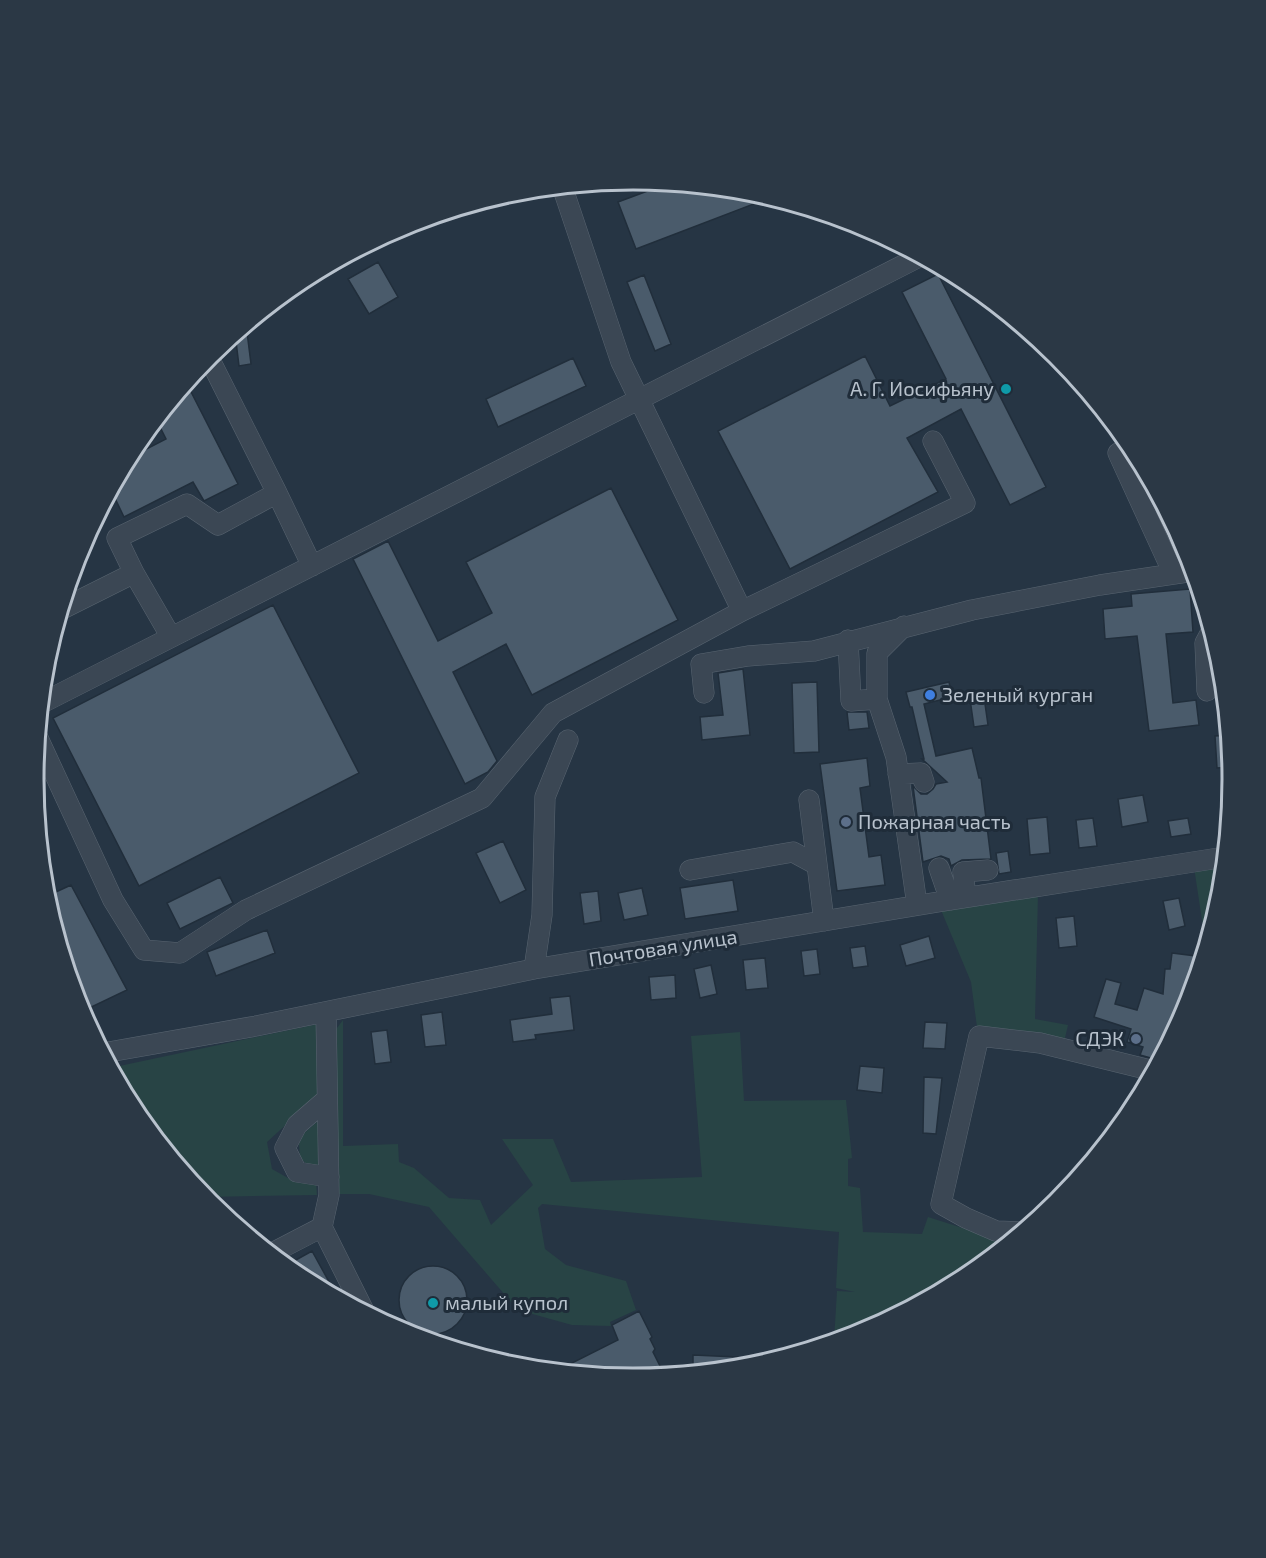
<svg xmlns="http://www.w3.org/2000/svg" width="1266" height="1558" viewBox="0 0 1266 1558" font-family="'Exo 2',sans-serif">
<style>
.green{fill:#284445}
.building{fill:#4a5b6b;stroke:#212e3b;stroke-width:1.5}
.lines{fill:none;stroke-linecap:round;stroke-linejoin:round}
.minor-casing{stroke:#596571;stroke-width:21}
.minor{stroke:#3b4754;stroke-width:20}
.culture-dot{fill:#0f9aa8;stroke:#1f2c39;stroke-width:2}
.shop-dot{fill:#3f7fe0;stroke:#1f2c39;stroke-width:2}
.service-dot{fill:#5c6f8a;stroke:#1f2c39;stroke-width:2}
.labels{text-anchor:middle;stroke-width:6;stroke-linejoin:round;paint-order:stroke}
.poi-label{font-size:20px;fill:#b8c2cd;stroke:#1f2c39;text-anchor:start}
.street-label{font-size:20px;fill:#b8c2cd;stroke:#1f2c39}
.rim{fill:none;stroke:#b8c2cd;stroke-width:3}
</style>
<rect width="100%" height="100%" fill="#263544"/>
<path class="green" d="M 1194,867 L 1224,867 L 1221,896 L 1206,947 Z
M 1038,895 L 1035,1019 L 1068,1025 L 1064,1042 L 977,1027 L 971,982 L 941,910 Z
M 343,1020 L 343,1146 L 398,1144 L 399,1162 L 414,1168 L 449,1198 L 480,1200 L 491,1225 L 533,1185 L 502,1139 L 553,1139 L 571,1182 L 702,1177 L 691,1036 L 740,1032 L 744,1101 L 846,1100 L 852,1158 L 848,1159 L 848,1186 L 860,1188 L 863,1232 L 922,1234 L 928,1217 L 994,1238 L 1016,1237 L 966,1278 L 862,1333 L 835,1342 L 834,1341 L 837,1291 L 855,1292 L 836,1288 L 839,1232 L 542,1204 L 538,1208 L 545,1249 L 566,1265 L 626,1281 L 636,1310 L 610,1322 L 611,1326 L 572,1325 L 518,1310 L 429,1207 L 369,1194 L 338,1194 L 334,1032 Z
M 318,1024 L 323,1091 L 267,1142 L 272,1169 L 295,1182 L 316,1183 L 317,1195 L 204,1197 L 134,1112 L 110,1068 Z
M 323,1108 L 323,1163 L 316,1167 L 308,1166 L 300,1157 L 299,1144 L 302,1135 L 317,1122 Z"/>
<path class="building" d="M 669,183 L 750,191 L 772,197 L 636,249 L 618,202 Z
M 378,262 L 398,297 L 369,314 L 348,279 Z
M 938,274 L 1046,487 L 1010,505 L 961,409 L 907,438 L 938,492 L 790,569 L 718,431 L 865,356 L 890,406 L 946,379 L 902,292 Z
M 644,275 L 671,344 L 655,351 L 627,282 Z
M 246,324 L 251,364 L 239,366 L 235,333 Z
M 573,358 L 586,386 L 498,427 L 486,399 Z
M 186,382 L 238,484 L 204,501 L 193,482 L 124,517 L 111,490 L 127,459 L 166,439 L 156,419 Z
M 611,488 L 678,620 L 532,695 L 506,644 L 453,672 L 497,761 L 488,772 L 465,784 L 353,559 L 388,541 L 438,641 L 492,613 L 466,562 Z
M 1190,589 L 1193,632 L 1166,634 L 1173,703 L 1196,700 L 1199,725 L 1149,731 L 1137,636 L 1105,639 L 1103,609 L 1132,606 L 1131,594 Z
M 273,605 L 359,773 L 139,886 L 53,718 Z
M 743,669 L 750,735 L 702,740 L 700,717 L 723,715 L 718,673 Z
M 817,682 L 819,752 L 794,753 L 792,683 Z
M 949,682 L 952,697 L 924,704 L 936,756 L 972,748 L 979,778 L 981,778 L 991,859 L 962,860 L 951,866 L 949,859 L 941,856 L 923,862 L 913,786 L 921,794 L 927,794 L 933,789 L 936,784 L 947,782 L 922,759 L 924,759 L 912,707 L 910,707 L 906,692 Z
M 984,697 L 988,725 L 974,727 L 970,699 Z
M 847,712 L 867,712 L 869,728 L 849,730 Z
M 1229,735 L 1232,767 L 1217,768 L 1215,736 Z
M 867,758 L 870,786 L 860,788 L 869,857 L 881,855 L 885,885 L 837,891 L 820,764 Z
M 1143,795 L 1148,822 L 1122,827 L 1118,799 Z
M 1047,817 L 1050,853 L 1030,855 L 1027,819 Z
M 1093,818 L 1097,846 L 1079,848 L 1076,820 Z
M 1188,818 L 1191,834 L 1171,837 L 1168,821 Z
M 503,841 L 526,890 L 500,903 L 476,853 Z
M 1008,851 L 1011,872 L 999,874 L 996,853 Z
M 220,877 L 233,903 L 180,929 L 167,903 Z
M 733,880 L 738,911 L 685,919 L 680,888 Z
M 71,885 L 127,990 L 81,1012 L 45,897 Z
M 642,888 L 648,915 L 624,920 L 618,893 Z
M 598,891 L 601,921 L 584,924 L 580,893 Z
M 1179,898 L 1185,926 L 1169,930 L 1163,901 Z
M 1074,916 L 1077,946 L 1059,948 L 1056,918 Z
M 267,930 L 275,953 L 216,976 L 207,952 Z
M 929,936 L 935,958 L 906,966 L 900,945 Z
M 865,946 L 868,966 L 853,968 L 850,948 Z
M 817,949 L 820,974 L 804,976 L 801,951 Z
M 1172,953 L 1196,956 L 1194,968 L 1191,968 L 1187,1009 L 1166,1048 L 1162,1047 L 1158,1060 L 1140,1055 L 1143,1047 L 1127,1042 L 1131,1029 L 1094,1017 L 1106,979 L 1121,983 L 1115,1004 L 1137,1010 L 1144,988 L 1163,994 L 1165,969 L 1170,969 Z
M 765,958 L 768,988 L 746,990 L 743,960 Z
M 711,965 L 717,994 L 700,998 L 694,969 Z
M 675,975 L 676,998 L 651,1000 L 649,977 Z
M 570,996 L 574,1030 L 535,1035 L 536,1039 L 513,1042 L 510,1020 L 552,1014 L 550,998 Z
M 442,1012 L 446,1045 L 425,1047 L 421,1015 Z
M 925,1022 L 947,1023 L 945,1049 L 923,1048 Z
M 387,1030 L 391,1062 L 375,1064 L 371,1032 Z
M 860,1066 L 884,1068 L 882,1093 L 857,1090 Z
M 924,1077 L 942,1078 L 936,1134 L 923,1133 Z
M 312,1251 L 338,1298 L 299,1278 L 285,1266 Z
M399 1300a34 34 0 1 1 68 0a34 34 0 1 1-68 0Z
M 639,1311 L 652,1337 L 650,1339 L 655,1349 L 653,1352 L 665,1376 L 633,1379 L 556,1371 L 618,1340 L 612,1325 Z
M 693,1355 L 737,1357 L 736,1369 L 693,1373 Z"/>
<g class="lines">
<defs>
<path id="minor" d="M 208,356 L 277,493
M 1118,453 L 1173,573
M 134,573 L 117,538 L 187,504 L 218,525 L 277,493 L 312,566
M 60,610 L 134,573 L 171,637
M 742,611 L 965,503 L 933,441
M 904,626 L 877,653 L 877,699 L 896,757 L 917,905
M 848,640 L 851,701 L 877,699
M 1207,691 L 1205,643 L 1212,630
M 704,693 L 701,664 L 748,656 L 814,651 L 972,610 L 1100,585 L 1194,571
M 40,704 L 921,256
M 37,736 L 113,900 L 144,950 L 180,953 L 246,910 L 482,798 L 553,713 L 742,611 L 621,362 L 562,186
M 898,774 L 921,773 L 924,782
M 809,800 L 824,921
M 939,868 L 950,900
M 690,870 L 793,852 L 817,865
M 966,897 L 963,872 L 988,870
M 534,969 L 542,915 L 545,797 L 568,740
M 103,1053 L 256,1026 L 534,969 L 938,902 L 1225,857
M 327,1099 L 297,1125 L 285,1148 L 297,1172 L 329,1177
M 322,1227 L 329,1195 L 326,1012
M 1022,1232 L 996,1231 L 966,1218 L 941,1204 L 979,1036 L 1040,1043 L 1154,1071
M 270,1254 L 322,1227 L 365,1313"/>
</defs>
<use href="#minor" class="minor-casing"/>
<use href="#minor" class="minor"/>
</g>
<g class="culture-dot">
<circle cx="1006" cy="389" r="6"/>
<circle cx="433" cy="1303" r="6"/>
</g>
<circle class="shop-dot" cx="930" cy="695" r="6"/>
<g class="service-dot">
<circle cx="846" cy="822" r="6"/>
<circle cx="1136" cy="1039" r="6"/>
</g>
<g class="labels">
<g class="poi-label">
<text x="994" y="396" text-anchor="end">А. Г. Иосифьяну</text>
<text x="942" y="702">Зеленый курган</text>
<text x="858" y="829">Пожарная часть</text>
<text x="1124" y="1046" text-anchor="end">СДЭК</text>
<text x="445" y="1310">малый купол</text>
</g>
<g class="street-label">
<text transform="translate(663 948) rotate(-9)" y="7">Почтовая улица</text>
</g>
</g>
<path d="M0 0H1266V1558H0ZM44 779a589 589 0 1 1 1178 0a589 589 0 1 1-1178 0Z" fill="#2b3845" fill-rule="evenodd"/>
<path class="rim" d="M44 779a589 589 0 1 1 1178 0a589 589 0 1 1-1178 0Z"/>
</svg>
